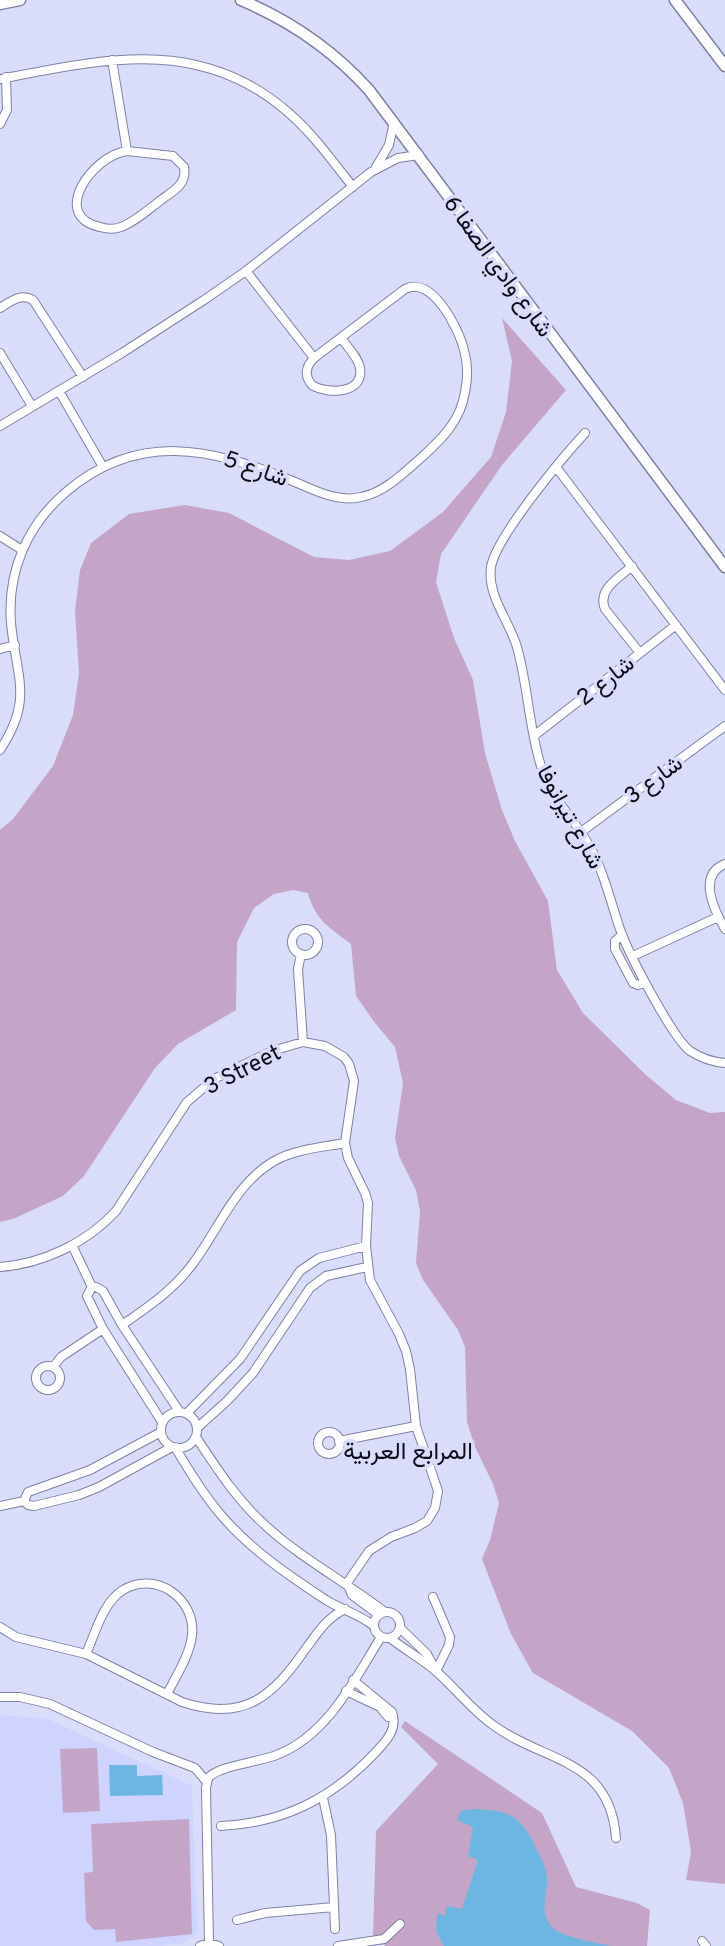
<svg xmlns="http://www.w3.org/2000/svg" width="725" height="1946" viewBox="0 0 725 1946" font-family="Overpass,Vazirmatn,sans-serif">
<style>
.built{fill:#ced4ff}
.green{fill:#c4a5c8}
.water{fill:#6eb6e2}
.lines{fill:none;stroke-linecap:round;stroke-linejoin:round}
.minor-casing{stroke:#7d81a1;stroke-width:10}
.major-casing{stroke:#7d81a1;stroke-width:13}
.minor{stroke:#fff;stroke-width:8}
.major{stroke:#fff;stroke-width:10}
.labels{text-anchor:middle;stroke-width:7;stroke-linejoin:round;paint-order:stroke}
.street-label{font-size:23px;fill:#0b0c17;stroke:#daddfa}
.neighbourhood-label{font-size:24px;fill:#0b0c17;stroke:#daddfa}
</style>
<rect width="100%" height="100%" fill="#daddfa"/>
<path class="built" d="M 0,1715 L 48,1719 L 192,1786 L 197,1932 L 184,1943 L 157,1946 L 0,1946 Z"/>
<path class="green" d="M 502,318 L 566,390 L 502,465 L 441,554 L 436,582 L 454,638 L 473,680 L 485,753 L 502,810 L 515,841 L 548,901 L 557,970 L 583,1013 L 646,1075 L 676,1100 L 710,1113 L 725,1112 L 725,1884 L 686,1880 L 691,1852 L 683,1803 L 669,1768 L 632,1731 L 533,1673 L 511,1634 L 482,1559 L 490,1540 L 499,1503 L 493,1484 L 475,1447 L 467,1422 L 465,1347 L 458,1330 L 423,1280 L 416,1263 L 420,1212 L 416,1190 L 399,1156 L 395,1138 L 403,1083 L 395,1047 L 375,1023 L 356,996 L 351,944 C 330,928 315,920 308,893 L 293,890 L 274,894 L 254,908 L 237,942 L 236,1010 L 178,1044 L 155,1068 L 84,1176 L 63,1196 L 13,1219 L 0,1222 L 0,830 L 13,819 L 53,766 L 73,715 L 79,673 L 75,611 L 80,570 L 91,543 L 129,514 L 185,505 L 229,513 L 314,557 L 349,560 L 390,551 L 443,512 L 491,457 L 506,412 L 512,361 Z
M 405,1721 L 542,1813 L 576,1887 L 637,1903 L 650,1910 L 647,1946 L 386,1946 L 373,1938 L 376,1831 L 438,1764 L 401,1727 Z
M 97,1748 L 100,1811 L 63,1813 L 60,1749 Z
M 189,1819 L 192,1934 L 116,1942 L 115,1929 L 94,1930 L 86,1921 L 84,1873 L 93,1872 L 91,1824 Z"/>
<path class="water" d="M 109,1765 L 137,1765 L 137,1776 L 162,1775 L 163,1795 L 110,1796 Z
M 472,1809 C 511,1810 522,1816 538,1852 C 543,1861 548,1873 547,1883 C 546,1899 539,1915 554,1929 C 563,1937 597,1943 611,1946 L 444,1946 L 436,1931 L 437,1913 L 445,1916 L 447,1906 L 462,1909 L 478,1860 L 468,1856 L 473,1827 L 457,1820 L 461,1811 Z"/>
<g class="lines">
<defs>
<path id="minor" d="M 112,60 L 127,151
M 0,79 C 104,59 202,35 290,114 C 314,135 333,162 353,187
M 0,124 L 7,110 L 6,77
M 127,151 L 173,156 L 184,167 C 187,185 173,191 161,200 C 149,209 135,222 121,227 C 114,230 107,229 100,227 C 49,216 93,155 127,151 Z
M 376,167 L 389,145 L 394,122
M 246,271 L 314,358
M 0,308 C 11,301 21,293 33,300 L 83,377
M 0,353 L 32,406
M 59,391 L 103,467
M 0,426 L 122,353 L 204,300 L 246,271 L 371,172 L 398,158 L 419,155
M 585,433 C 562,458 496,537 491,567 C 487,596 509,620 517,647 C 528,686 529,729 541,766 C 550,798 575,819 590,847 C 605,874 611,904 621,932 C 630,956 672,1037 690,1051 C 701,1058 712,1062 725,1063
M 556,467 L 725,690
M 0,536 L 22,550
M 632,566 C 619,578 597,589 605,609 L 640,653
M 0,649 L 15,645
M 535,735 L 676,625
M 0,750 C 34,699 16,677 11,623 C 7,572 27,525 66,492 C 138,431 211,448 290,480 C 313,489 336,503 361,497 C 384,493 405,472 422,457 C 442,439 461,420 465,392 C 468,378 468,364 464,350 C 459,329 432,275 405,289 L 314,358 C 305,367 304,377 313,386 C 329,394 364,394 360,368 C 358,357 348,348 342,339
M 581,832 L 725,726
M 725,864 C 697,875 714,910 725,929
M292 942a13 13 0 1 1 26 0a13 13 0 1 1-26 0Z
M 622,935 L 615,941 L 615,949 L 633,983 L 638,985 L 645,982
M 301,954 L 298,969 L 303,1042
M 633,956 L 718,917
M 72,1245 L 92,1287
M 0,1267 C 42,1264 87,1243 116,1211 L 187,1102 L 214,1079 L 272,1051 L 303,1042 L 325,1046 L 344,1057 L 349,1064 L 354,1081 L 345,1143 L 348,1158 L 365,1193 L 368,1203 L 366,1246 L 370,1280 L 399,1334 L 406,1351 L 410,1369 L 416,1426 L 438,1491 L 435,1508 L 427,1521 L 415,1528 L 391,1537 L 369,1551 L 347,1583 L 352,1595 L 379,1615
M 122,1325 C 148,1307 175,1289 194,1262 C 220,1227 237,1180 278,1159 C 297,1149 324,1147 345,1143
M36 1378a12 12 0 1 1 24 0a12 12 0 1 1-24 0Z
M 53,1367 L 61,1357 L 103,1329
M161 1430a18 18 0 1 1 36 0a18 18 0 1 1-36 0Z
M 187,1413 L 240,1359 L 300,1271 L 319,1258 L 366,1246
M 162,1422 L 103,1329 L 87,1296 L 92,1287 L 96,1287 L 103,1291 L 122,1325 L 179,1411
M 197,1428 L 227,1401 L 253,1373 L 310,1288 L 326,1276 L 367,1267
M 161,1432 L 90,1470 L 28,1492 L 24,1501 L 28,1505 L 34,1506 L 79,1495 L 99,1487 L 172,1447
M318 1443a11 11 0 1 1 22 0a11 11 0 1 1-22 0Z
M 196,1437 C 217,1469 237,1500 266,1526 C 302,1559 346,1582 385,1612
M 339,1441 L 416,1426
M 175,1447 C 189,1471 203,1494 221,1515 C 251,1550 288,1575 326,1600 C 342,1610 359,1614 374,1626
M 0,1506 L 24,1501
M 433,1597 L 450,1637 L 449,1645 L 436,1671
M374 1625a13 13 0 1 1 26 0a13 13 0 1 1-26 0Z
M 0,1627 L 16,1637 L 86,1654 L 182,1702 C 245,1723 273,1696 307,1647 C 319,1631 327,1618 345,1609
M 400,1628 L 427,1654 L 436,1671
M 390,1638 C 405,1650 424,1660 438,1673 C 457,1690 472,1710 493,1725 C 544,1763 610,1757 616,1838
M 86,1654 C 95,1634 103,1602 123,1590 C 156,1570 196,1599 192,1635 C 190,1655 176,1676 167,1694
M 346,1691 L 380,1707 L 388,1717
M 0,1697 L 20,1697 L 50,1704 L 153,1752 L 195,1768 L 206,1781
M 323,1798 L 331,1835 L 335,1929
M 221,1826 C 283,1823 331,1799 374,1754 C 386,1741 398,1730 392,1712 L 353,1680
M 237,1920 L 265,1913 L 334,1907
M 702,1941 L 706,1946
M 209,1943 L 206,1788 L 208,1778 C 220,1765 261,1762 279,1754 C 328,1734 355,1679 381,1637
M 200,1946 L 209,1943 L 219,1946
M 338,1946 L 384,1939 L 400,1924"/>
<path id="major" d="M 241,0 C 291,21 333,50 369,90 L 725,567
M 675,0 L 725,66
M 0,4 L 20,0"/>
</defs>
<use href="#minor" class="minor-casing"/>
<use href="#major" class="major-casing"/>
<use href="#minor" class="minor"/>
<use href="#major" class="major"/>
</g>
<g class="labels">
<g class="street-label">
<text transform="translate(499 266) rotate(54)" y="8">شارع وادي الصفا 6</text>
<text transform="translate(256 468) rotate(19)" y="8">شارع 5</text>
<text transform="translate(605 680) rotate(-38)" y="8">شارع 2</text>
<text transform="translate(653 779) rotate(-36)" y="8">شارع 3</text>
<text transform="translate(571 817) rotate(61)" y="8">شارع تيرانوفا</text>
<text transform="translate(242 1069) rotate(-27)" y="8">3 Street</text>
</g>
<g class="neighbourhood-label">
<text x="408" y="1459">المرابع العربية</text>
</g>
</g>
</svg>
